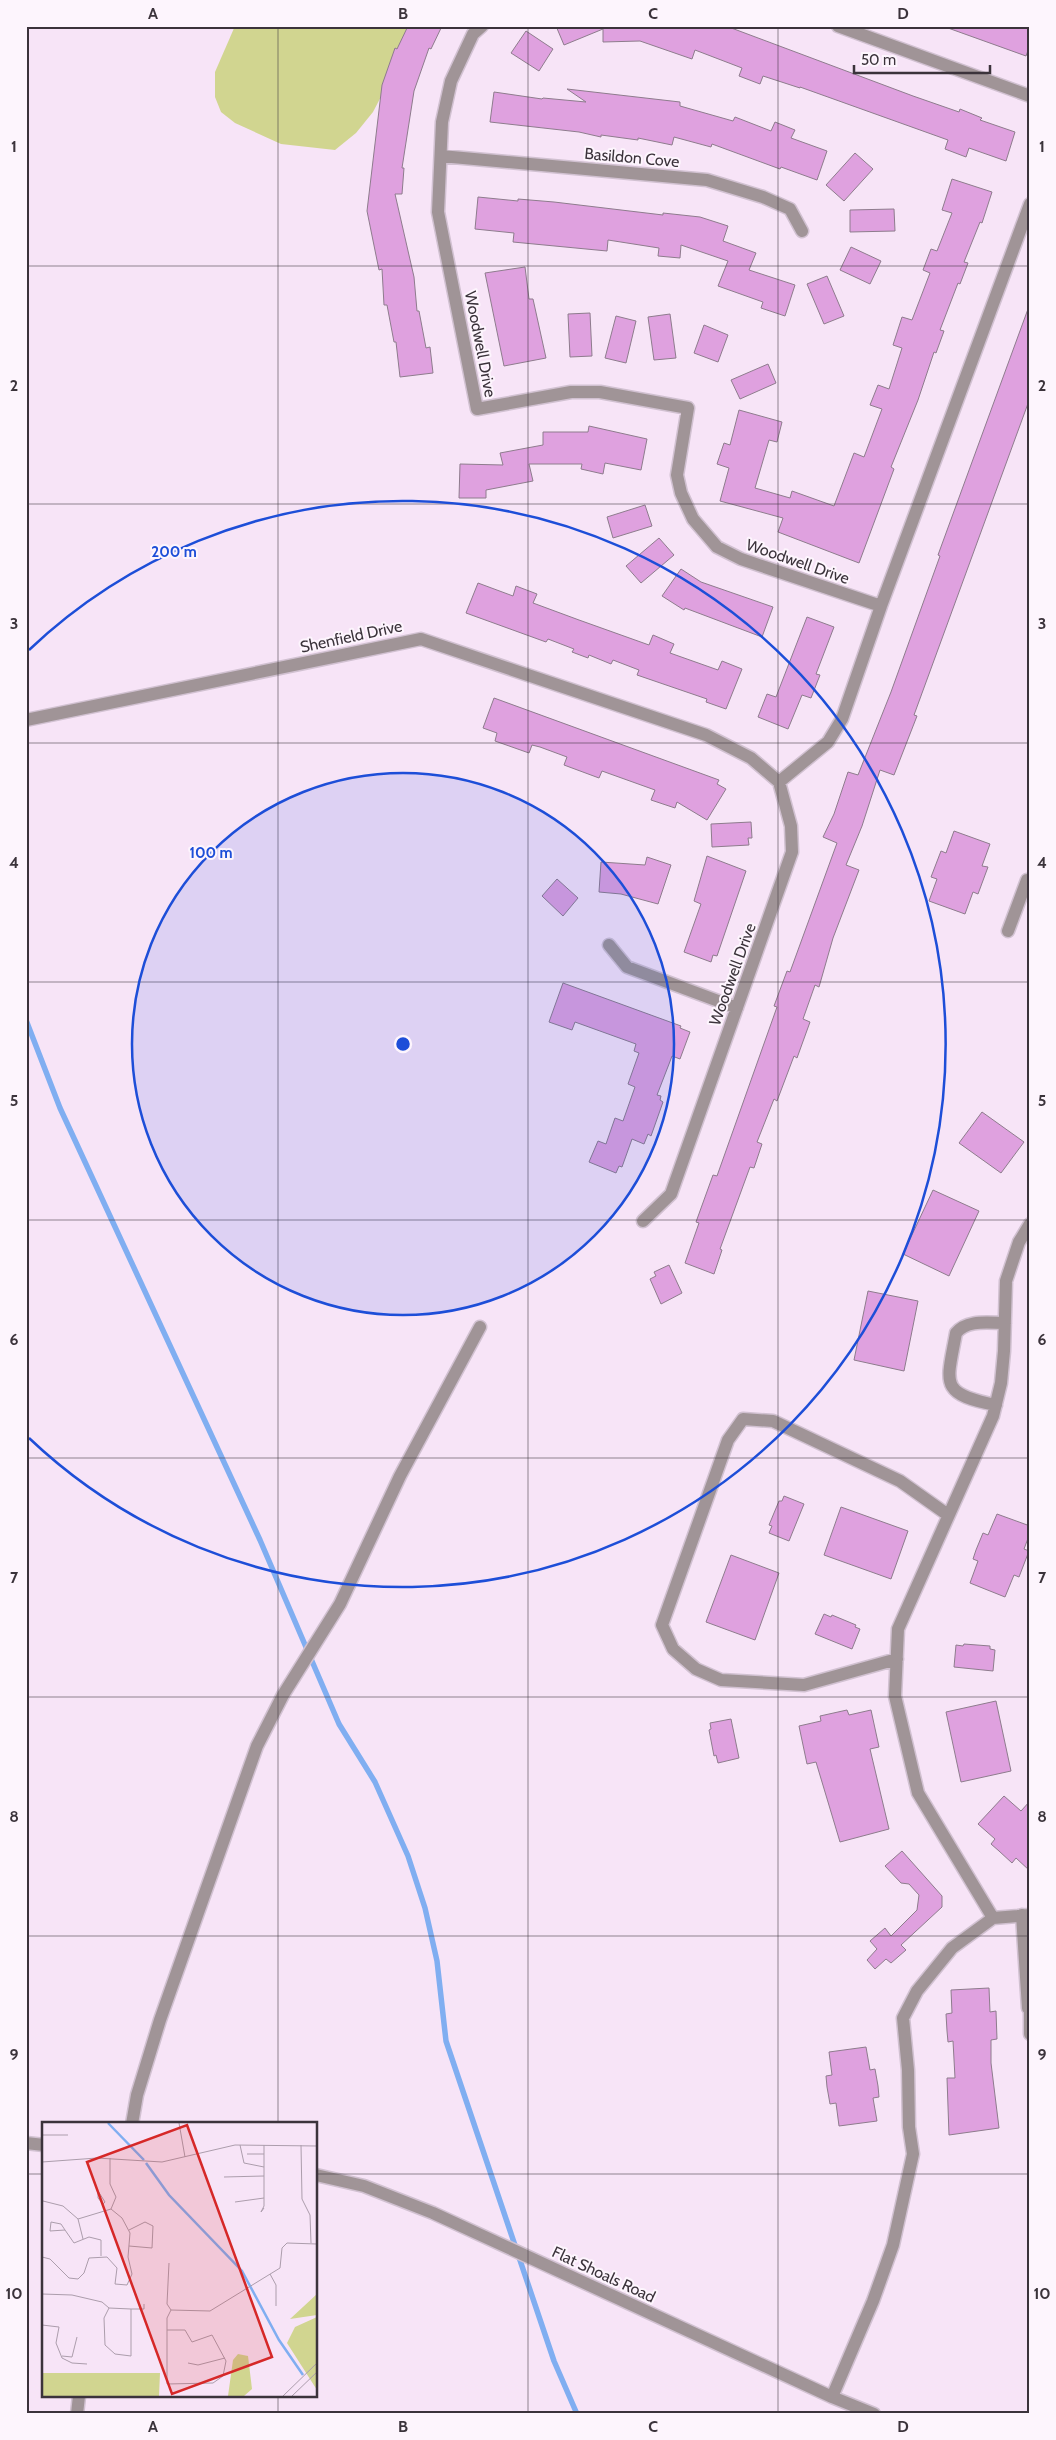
<svg xmlns="http://www.w3.org/2000/svg" width="1056" height="2440" viewBox="0 0 1056 2440" font-family="Cabin,sans-serif">
<style>
.green{fill:#d1d590}
.lines{fill:none;stroke-linecap:round;stroke-linejoin:round}
.stream{stroke:#80aef1;stroke-width:5.5}
.building{fill:#dfa1df;stroke:#8e7c8d}
.minor-casing{stroke:#d1c1d1;stroke-width:15}
.minor{stroke:#a09497;stroke-width:12}
.grid{fill:none;stroke:#3b333b;stroke-width:1;stroke-opacity:0.55}
.ring{fill:none;stroke:#1d4ed8;stroke-width:2.5}
.labels{text-anchor:middle;stroke-width:4;stroke-linejoin:round;paint-order:stroke}
.street-label{font-size:16px;fill:#3b333b;stroke:#fdf5fd}
.inset-river{fill:none;stroke:#80aef1;stroke-width:2.5}
.inset-road{fill:none;stroke:#ac9dac;stroke-width:1}
.view{fill:#d62828;fill-opacity:0.15;stroke:#d62828;stroke-width:2.5}
.inset-edge{fill:none;stroke:#3b333b;stroke-width:2.5}
.centre{fill:#1d4ed8;stroke:#fdf5fd;stroke-width:2.5}
.ring-label{font-size:15px;text-anchor:middle;font-weight:bold;fill:#1d4ed8;stroke:#fdf5fd;stroke-width:4;stroke-linejoin:round;paint-order:stroke}
.neatline{fill:none;stroke:#3b333b;stroke-width:2}
.grid-label{font-size:16px;text-anchor:middle;font-weight:bold;fill:#3b333b}
</style>
<rect width="100%" height="100%" fill="#f7e4f7"/>
<path class="green" d="M 235,26 L 418,26 L 373,112 L 356,133 L 335,150 L 281,144 L 235,123 L 221,112 L 215,97 L 215,72 Z"/>
<g class="lines">
<path class="stream" d="M 26,1020 L 60,1108 L 260,1540 L 339,1724 L 375,1782 L 408,1856 L 425,1908 L 437,1961 L 446,2041 L 554,2361 L 577,2414"/>
</g>
<path class="building" d="M 408,26 L 442,26 L 431,49 L 429,48 L 414,91 L 402,168 L 404,168 L 402,194 L 395,194 L 414,277 L 417,311 L 419,311 L 426,348 L 430,347 L 433,373 L 400,377 L 396,342 L 394,342 L 387,305 L 384,305 L 382,269 L 379,270 L 367,211 L 382,85 L 395,48 L 397,49 Z
M 556,26 L 726,26 L 913,96 L 959,112 L 960,109 L 982,118 L 980,120 L 1015,132 L 1006,161 L 969,148 L 966,157 L 945,149 L 948,140 L 800,87 L 800,88 L 763,76 L 760,84 L 739,76 L 742,68 L 695,50 L 692,59 L 640,41 L 603,42 L 603,29 L 564,45 Z
M 948,26 L 1030,26 L 1030,45 L 1026,56 L 948,28 Z
M 526,31 L 553,49 L 539,71 L 511,53 Z
M 567,89 L 680,102 L 680,106 L 733,121 L 735,117 L 771,131 L 775,122 L 795,130 L 791,138 L 827,151 L 817,180 L 781,167 L 780,169 L 712,144 L 711,147 L 674,137 L 672,145 L 638,138 L 638,140 L 601,135 L 601,137 L 579,132 L 490,122 L 494,92 L 542,99 L 543,98 L 586,102 Z
M 855,153 L 873,169 L 844,201 L 826,185 Z
M 952,179 L 992,192 L 982,223 L 980,222 L 964,262 L 968,263 L 960,284 L 958,283 L 940,330 L 944,331 L 936,353 L 934,352 L 918,400 L 891,467 L 894,469 L 859,563 L 778,532 L 783,518 L 720,501 L 729,468 L 717,464 L 724,443 L 730,445 L 739,410 L 782,422 L 777,442 L 769,440 L 755,488 L 790,498 L 792,491 L 834,506 L 854,453 L 864,457 L 882,409 L 870,405 L 878,385 L 889,389 L 902,348 L 893,345 L 902,317 L 912,320 L 930,273 L 923,270 L 931,249 L 937,251 L 952,213 L 942,210 Z
M 478,197 L 518,201 L 518,199 L 554,202 L 663,215 L 663,213 L 700,217 L 728,226 L 723,241 L 756,253 L 749,270 L 795,285 L 785,316 L 761,308 L 763,302 L 718,286 L 728,261 L 681,245 L 680,258 L 658,256 L 659,248 L 608,240 L 607,251 L 513,242 L 514,233 L 475,229 Z
M 894,209 L 895,231 L 850,232 L 850,210 Z
M 851,247 L 881,261 L 870,284 L 840,270 Z
M 525,267 L 529,299 L 533,299 L 546,358 L 504,366 L 485,273 Z
M 827,276 L 844,316 L 824,324 L 807,284 Z
M 1028,309 L 1030,309 L 1030,398 L 914,715 L 917,716 L 894,775 L 880,770 L 862,826 L 846,865 L 859,870 L 833,938 L 819,987 L 815,985 L 803,1019 L 810,1022 L 797,1058 L 794,1056 L 777,1101 L 774,1099 L 757,1142 L 762,1144 L 754,1168 L 750,1167 L 720,1249 L 722,1250 L 714,1274 L 685,1263 L 699,1223 L 696,1222 L 713,1175 L 717,1176 L 777,1007 L 774,1006 L 787,971 L 790,972 L 837,843 L 823,837 L 834,814 L 848,772 L 858,775 L 891,692 L 940,556 L 938,555 Z
M 590,313 L 592,356 L 570,357 L 568,314 Z
M 670,314 L 676,358 L 654,360 L 648,317 Z
M 616,316 L 636,321 L 626,363 L 605,358 Z
M 704,325 L 728,335 L 718,362 L 694,353 Z
M 768,364 L 776,383 L 740,399 L 731,380 Z
M 589,426 L 647,439 L 641,470 L 605,463 L 603,474 L 581,469 L 582,464 L 529,464 L 533,481 L 486,490 L 486,498 L 459,498 L 460,464 L 503,465 L 500,453 L 543,445 L 543,432 L 588,432 Z
M 645,505 L 652,526 L 613,538 L 607,517 Z
M 659,538 L 674,555 L 641,583 L 626,566 Z
M 681,569 L 701,582 L 773,607 L 762,637 L 685,608 L 684,610 L 662,596 Z
M 478,583 L 513,596 L 516,586 L 537,594 L 533,603 L 579,620 L 649,645 L 653,635 L 674,644 L 670,653 L 718,670 L 722,661 L 742,669 L 726,709 L 706,702 L 707,699 L 637,675 L 639,670 L 613,660 L 611,664 L 589,655 L 588,658 L 572,652 L 574,649 L 548,639 L 546,642 L 466,613 Z
M 807,617 L 834,627 L 816,674 L 820,675 L 811,698 L 802,695 L 788,729 L 758,717 L 767,694 L 776,697 Z
M 494,698 L 719,780 L 717,784 L 726,789 L 707,820 L 677,802 L 675,808 L 651,800 L 655,790 L 602,771 L 599,778 L 564,765 L 567,757 L 540,747 L 532,745 L 529,753 L 495,741 L 497,733 L 483,728 Z
M 751,822 L 752,838 L 748,838 L 749,845 L 712,847 L 711,824 Z
M 954,831 L 990,844 L 982,866 L 988,867 L 978,894 L 973,892 L 965,914 L 929,901 L 937,879 L 931,877 L 941,851 L 946,853 Z
M 707,856 L 746,871 L 717,956 L 713,955 L 711,962 L 684,952 L 701,904 L 694,901 Z
M 647,857 L 671,865 L 658,904 L 621,894 L 599,892 L 601,862 L 645,865 Z
M 557,879 L 578,898 L 563,916 L 542,896 Z
M 563,983 L 681,1026 L 680,1028 L 690,1032 L 680,1059 L 672,1056 L 669,1064 L 657,1095 L 661,1096 L 660,1100 L 663,1102 L 651,1136 L 648,1134 L 644,1144 L 632,1139 L 622,1167 L 619,1166 L 616,1173 L 589,1162 L 598,1141 L 606,1144 L 615,1118 L 623,1121 L 635,1087 L 628,1084 L 639,1053 L 634,1051 L 636,1044 L 575,1022 L 572,1030 L 549,1022 Z
M 982,1112 L 1024,1142 L 1001,1173 L 959,1143 Z
M 933,1190 L 979,1211 L 949,1276 L 903,1254 Z
M 669,1265 L 682,1293 L 661,1304 L 650,1279 L 656,1276 L 654,1272 Z
M 868,1291 L 918,1301 L 904,1371 L 854,1360 Z
M 784,1496 L 804,1504 L 789,1541 L 769,1533 L 772,1526 L 769,1525 L 779,1501 L 782,1501 Z
M 841,1507 L 908,1531 L 891,1579 L 824,1555 Z
M 997,1514 L 1030,1526 L 1030,1533 L 1024,1549 L 1029,1551 L 1019,1577 L 1014,1575 L 1005,1597 L 970,1583 L 978,1561 L 973,1559 L 976,1550 L 983,1533 L 988,1535 Z
M 731,1555 L 779,1573 L 755,1640 L 706,1622 Z
M 824,1614 L 831,1617 L 832,1615 L 856,1625 L 855,1627 L 860,1629 L 852,1649 L 815,1634 Z
M 964,1644 L 990,1646 L 990,1649 L 995,1650 L 993,1671 L 954,1667 L 956,1645 L 963,1646 Z
M 996,1701 L 1011,1771 L 961,1782 L 946,1712 Z
M 847,1710 L 849,1715 L 871,1710 L 879,1747 L 870,1749 L 889,1829 L 840,1842 L 816,1762 L 807,1764 L 799,1726 L 821,1721 L 820,1716 Z
M 731,1719 L 739,1758 L 718,1763 L 716,1755 L 714,1756 L 709,1730 L 711,1729 L 710,1723 Z
M 1004,1796 L 1021,1811 L 1030,1801 L 1030,1871 L 1016,1858 L 1012,1863 L 999,1851 L 991,1844 L 995,1839 L 978,1824 Z
M 902,1851 L 942,1896 L 942,1907 L 901,1945 L 906,1950 L 891,1963 L 886,1959 L 875,1969 L 867,1960 L 877,1949 L 870,1941 L 885,1928 L 891,1936 L 917,1910 L 919,1895 L 909,1884 L 901,1883 L 885,1866 Z
M 989,1988 L 990,2012 L 996,2011 L 997,2039 L 991,2040 L 991,2063 L 999,2128 L 949,2135 L 947,2078 L 955,2078 L 953,2041 L 948,2042 L 947,2031 L 946,2014 L 952,2013 L 951,1990 Z
M 866,2047 L 870,2070 L 875,2069 L 878,2086 L 879,2097 L 873,2098 L 877,2121 L 839,2126 L 836,2103 L 830,2104 L 827,2087 L 826,2076 L 832,2075 L 829,2052 Z"/>
<g class="lines">
<defs>
<path id="minor" d="M 482,26 L 473,34 L 451,81 L 442,122 L 438,212 L 477,409 L 571,392 L 600,392 L 688,408 L 677,475 L 681,493 L 693,519 L 717,547 L 741,559 L 881,606
M 838,26 L 1030,96
M 441,156 L 707,180 L 763,197 L 790,209 L 802,231
M 26,720 L 421,639 L 706,735 L 751,758 L 779,782
M 1008,931 L 1027,880 L 1030,881
M 609,945 L 627,967 L 737,1008
M 643,1221 L 671,1194 L 792,852 L 791,826 L 779,782 L 828,742 L 842,719 L 881,606 L 1030,204
M 996,1405 C 938,1394 947,1383 956,1333 C 967,1319 989,1323 1005,1323
M 897,1659 L 804,1685 L 721,1680 L 696,1669 L 673,1649 L 662,1625 L 728,1440 L 743,1419 L 773,1421 L 900,1481 L 948,1515
M 1022,1915 L 1028,2008
M 993,1918 L 918,1793 L 895,1696 L 898,1629 L 993,1416 L 1001,1383 L 1004,1351 L 1006,1281 L 1019,1242 L 1030,1224
M 1030,2007 L 1030,2034
M 132,2124 L 137,2095 L 160,2020 L 257,1746 L 283,1695 L 340,1604 L 400,1476 L 480,1327
M 26,2143 L 44,2145
M 316,2175 L 364,2186 L 433,2213 L 832,2397 L 874,2414
M 832,2397 L 873,2301 L 893,2245 L 913,2154 L 909,2127 L 908,2070 L 903,2018 L 917,1991 L 952,1948 L 993,1918 L 1030,1915
M 77,2414 L 79,2396"/>
</defs>
<use href="#minor" class="minor-casing"/>
<use href="#minor" class="minor"/>
</g>
<path class="grid" d="M 278,26 L 278,2124M 528,26 L 528,2414M 778,26 L 778,2414M 26,266 L 1030,266M 26,504 L 1030,504M 26,743 L 1030,743M 26,982 L 1030,982M 26,1220 L 1030,1220M 26,1458 L 1030,1458M 26,1697 L 1030,1697M 26,1936 L 1030,1936M 26,2174 L 44,2174M 316,2174 L 1030,2174M 278,2396 L 278,2414"/>
<circle cx="403" cy="1044" r="271" fill="#1d4ed8" fill-opacity=".12"/>
<g class="ring">
<circle cx="403" cy="1044" r="271"/>
<path d="M29 650A543 543 0 1 1 29 1438"/>
</g>
<g class="labels">
<g class="street-label">
<text transform="translate(632 157) rotate(5)" y="6">Basildon Cove</text>
<text transform="translate(481 344) rotate(79)" y="6">Woodwell Drive</text>
<text transform="translate(798 561) rotate(19)" y="6">Woodwell Drive</text>
<text transform="translate(351 636) rotate(-12)" y="6">Shenfield Drive</text>
<text transform="translate(732 974) rotate(-70)" y="6">Woodwell Drive</text>
<text transform="translate(604 2274) rotate(25)" y="6">Flat Shoals Road</text>
</g>
</g>
<g transform="translate(42 2122)">
<rect width="275" height="275" fill="#f7e4f7"/>
<path d="M 275,172 L 275,193 L 248,197 ZM 275,195 L 275,268 L 245,221 L 253,205 ZM 196,232 L 206,234 L 210,267 L 202,274 L 186,274 L 191,238 ZM 0,251 L 118,251 L 117,274 L 0,274 Z" fill="#d1d590"/>
<path class="inset-river" d="M 66,1 L 102,38M 104,41 L 127,73 L 200,149 L 237,218 L 261,253"/>
<path class="inset-road" d="M 137,1 L 143,35M 0,13 L 26,13M 198,23 L 202,41 L 222,45M 259,23 L 260,77 L 268,93 L 269,121M 205,32 L 222,32M 0,40 L 55,36 L 120,40 L 193,23 L 275,24M 182,55 L 222,54M 56,69 L 63,80 L 61,82 L 56,76 ZM 1,79 L 21,84 L 36,97 L 69,87 L 74,75 L 68,62 L 68,36M 193,80 L 222,76M 222,86 L 219,90 L 222,84 L 222,23M 36,97 L 41,117M 9,100 L 19,102 L 23,108 L 8,109 ZM 23,108 L 32,121 L 47,115 L 59,118 L 59,134M 87,108 L 103,100 L 111,104 L 110,126 L 87,124M 0,135 L 8,137 L 27,156 L 36,157 L 42,151 L 47,136 L 65,135 L 75,146 L 73,162 L 85,163 L 90,152 L 86,135 L 88,111 L 80,96 L 69,87M 228,152 L 234,163 L 234,184M 0,172 L 30,173 L 60,180 L 67,186M 67,186 L 89,187 L 89,234 L 73,232 L 63,223 L 62,196 ZM 89,187 L 102,187 L 102,182M 129,188 L 168,189 L 238,146 L 240,126 L 245,121 L 275,122M 0,203 L 17,205 L 14,221 L 20,236 L 30,241 L 45,242M 125,208 L 143,208 L 150,220 L 170,213 L 184,239 L 181,254 L 171,261 L 125,262 L 125,196 L 129,188 L 125,182 L 127,141M 20,234 L 30,235 L 35,215M 146,241 L 156,243 L 183,236M 241,274 L 275,241M 250,274 L 275,250"/>
<path class="view" d="M 145,3 L 230,235 L 130,272 L 45,40 Z"/>
<rect width="275" height="275" class="inset-edge"/>
</g>
<circle cx="403" cy="1044" r="8" class="centre"/>
<g class="ring-label">
<text x="174" y="557">200 m</text>
<text x="211" y="858">100 m</text>
</g>
<rect width="1056" height="2440" fill="none" stroke="#fdf5fd" stroke-width="55"/>
<path d="M854 65v8h136v-8" fill="none" stroke="#3b333b" stroke-width="2.5"/>
<text x="861" y="65" font-size="15" fill="#3b333b" stroke="#fdf5fd" stroke-width="4" paint-order="stroke">50 m</text>
<rect x="28" y="28" width="1000" height="2384" class="neatline"/>
<g class="grid-label">
<text x="153" y="19">A</text>
<text x="403" y="19">B</text>
<text x="653" y="19">C</text>
<text x="903" y="19">D</text>
<text x="14" y="152">1</text>
<text x="1042" y="152">1</text>
<text x="14" y="391">2</text>
<text x="1042" y="391">2</text>
<text x="14" y="629">3</text>
<text x="1042" y="629">3</text>
<text x="14" y="868">4</text>
<text x="1042" y="868">4</text>
<text x="14" y="1106">5</text>
<text x="1042" y="1106">5</text>
<text x="14" y="1345">6</text>
<text x="1042" y="1345">6</text>
<text x="14" y="1583">7</text>
<text x="1042" y="1583">7</text>
<text x="14" y="1822">8</text>
<text x="1042" y="1822">8</text>
<text x="14" y="2060">9</text>
<text x="1042" y="2060">9</text>
<text x="14" y="2299">10</text>
<text x="1042" y="2299">10</text>
<text x="153" y="2432">A</text>
<text x="403" y="2432">B</text>
<text x="653" y="2432">C</text>
<text x="903" y="2432">D</text>
</g>
</svg>
